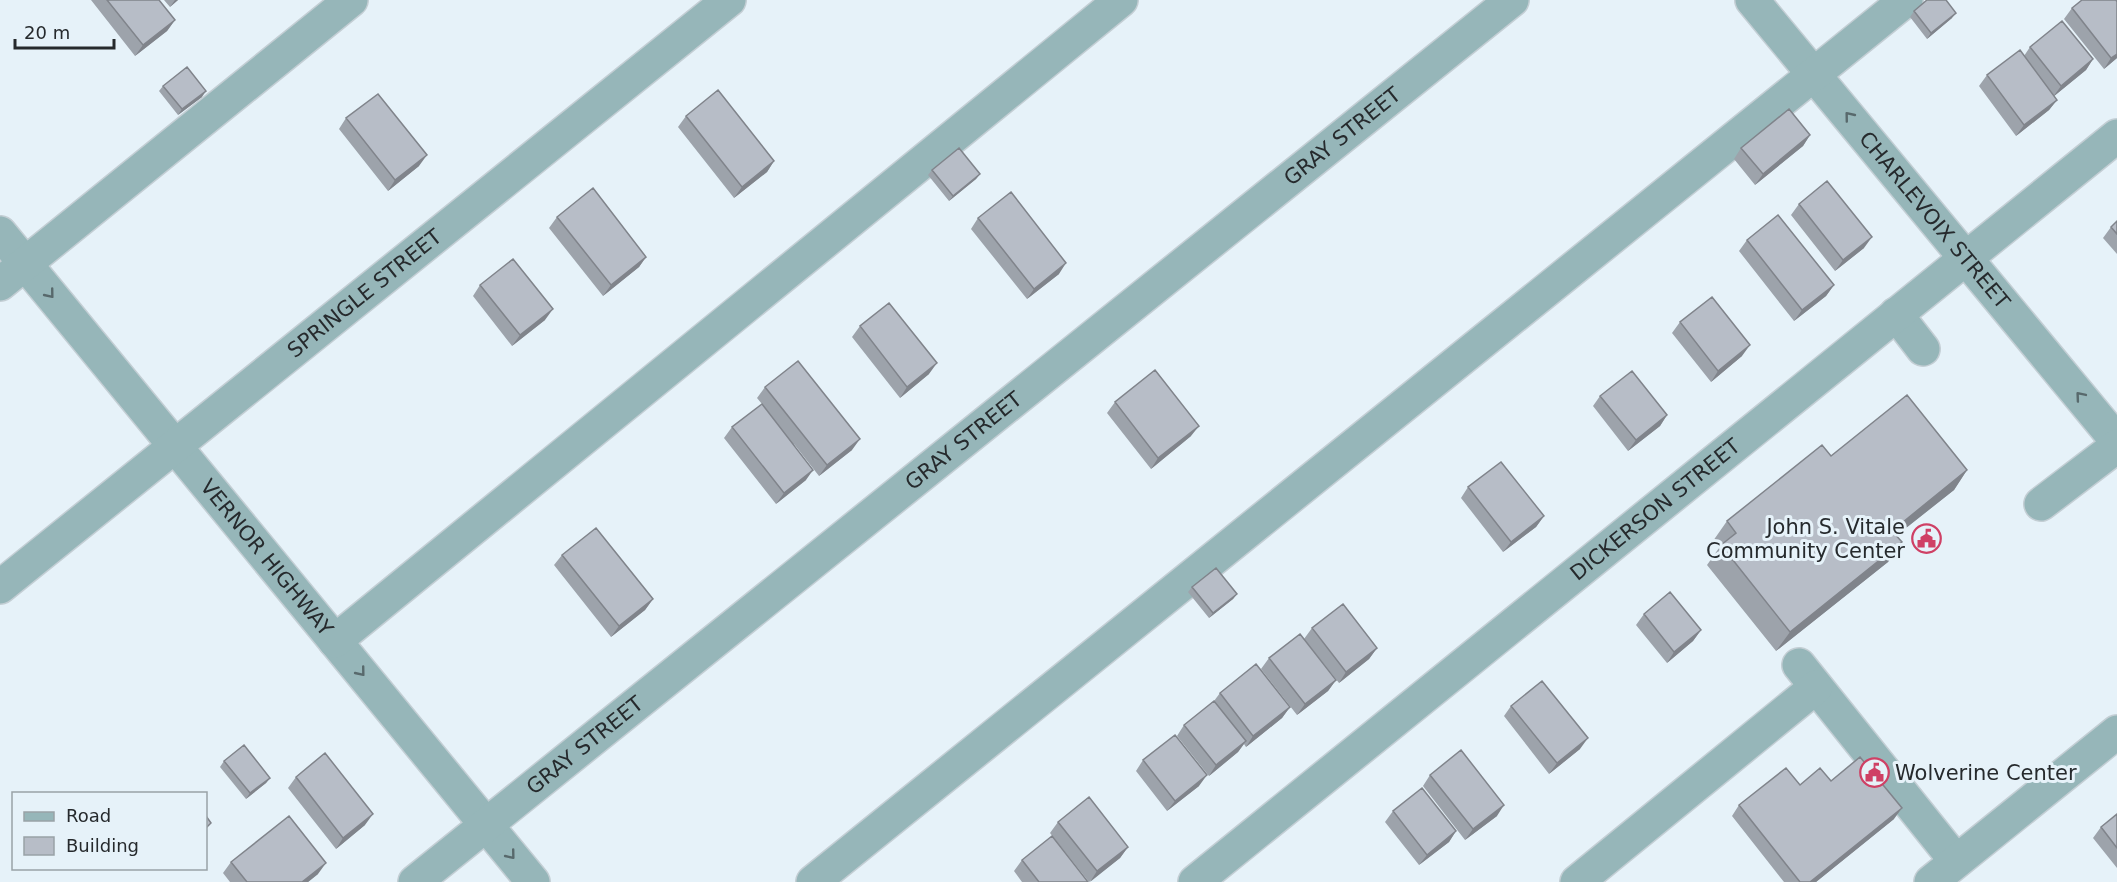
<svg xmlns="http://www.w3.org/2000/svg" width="2117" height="882" viewBox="0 0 2117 882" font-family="'DejaVu Sans',sans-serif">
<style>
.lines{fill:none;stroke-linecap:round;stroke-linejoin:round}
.minor-casing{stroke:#c3ced4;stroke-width:36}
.minor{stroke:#96b6b9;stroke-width:33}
.wall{fill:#9da3ab}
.shaded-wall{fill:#80848b}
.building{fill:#b7bdc7;stroke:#80848b;stroke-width:1.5}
.oneway{stroke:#58696c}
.labels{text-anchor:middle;stroke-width:6;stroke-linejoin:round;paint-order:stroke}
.street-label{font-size:21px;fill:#262a2d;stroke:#e6f2f9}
.poi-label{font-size:21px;fill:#262a2d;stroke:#e6f2f9;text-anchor:end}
</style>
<rect width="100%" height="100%" fill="#e6f2f9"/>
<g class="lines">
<defs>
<g id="minor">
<path id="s1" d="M 1752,0 L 2117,441"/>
<path id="s2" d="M 0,233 L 533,882"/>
<path d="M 0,284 L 351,0"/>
<path d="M 1896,314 L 1923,349"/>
<path d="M 2041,504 L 2117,446"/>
<path id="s3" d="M 0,587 L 729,0"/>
<path d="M 335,641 L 1121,0"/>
<path d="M 1799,665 L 1956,861"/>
<path id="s4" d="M 415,882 L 1512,0"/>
<path d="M 813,882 L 1906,0"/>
<path id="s5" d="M 1195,882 L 2117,136"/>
<path d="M 1577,882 L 1816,687"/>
<path d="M 1931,882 L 2117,732"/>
</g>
</defs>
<use href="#minor" class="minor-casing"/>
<use href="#minor" class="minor"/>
</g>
<path class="wall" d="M 91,0 L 159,0 L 175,20 L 167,31 L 135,56 Z
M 164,0 L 178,0 L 170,7 Z
M 2082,0 L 2117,0 L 2117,58 L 2104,69 L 2064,19 L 2072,8 Z
M 1914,11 L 1952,18 L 1927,39 L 1910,17 Z
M 2030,47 L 2093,59 L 2086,70 L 2054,96 L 2057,100 L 2049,110 L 2016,136 L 1979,86 L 1987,75 L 2024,56 Z
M 163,86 L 202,97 L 178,115 L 159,91 Z
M 686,116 L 774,161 L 767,172 L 734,198 L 678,127 Z
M 346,118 L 419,166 L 388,191 L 339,129 Z
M 1810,135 L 1803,146 L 1755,185 L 1734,159 L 1741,148 Z
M 932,170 L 980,174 L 976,179 L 949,201 L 928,175 Z
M 1799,204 L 1864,248 L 1835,271 L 1791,215 Z
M 557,217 L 646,257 L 639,267 L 603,296 L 549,228 Z
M 978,218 L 1059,274 L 1027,299 L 971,229 Z
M 2117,221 L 2117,254 L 2103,238 L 2111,227 Z
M 1747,240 L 1834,285 L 1826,296 L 1794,321 L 1739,251 Z
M 480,285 L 545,320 L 512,346 L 473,296 Z
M 1680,322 L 1742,356 L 1711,382 L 1672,333 Z
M 860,326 L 929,374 L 900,398 L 852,337 Z
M 765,387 L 852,450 L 819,476 L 794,444 L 806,480 L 776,504 L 724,438 L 732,427 L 762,404 L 757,398 Z
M 1600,396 L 1667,415 L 1660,426 L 1628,451 L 1593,406 Z
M 1115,402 L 1191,436 L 1151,469 L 1107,413 Z
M 1831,456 L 1967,470 L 1954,490 L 1896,536 L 1902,542 L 1888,562 L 1776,651 L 1707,565 L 1719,548 L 1713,541 L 1727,521 Z
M 1468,487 L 1544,516 L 1536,527 L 1503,552 L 1461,498 Z
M 562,555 L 653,599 L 645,610 L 611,637 L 554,565 Z
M 1192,587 L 1237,594 L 1233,599 L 1209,618 L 1188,592 Z
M 1644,614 L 1701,630 L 1693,641 L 1667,663 L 1636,625 Z
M 1312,628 L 1377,648 L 1369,659 L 1339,683 L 1304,639 Z
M 1269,658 L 1336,680 L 1328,691 L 1297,715 L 1261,669 Z
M 1220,693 L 1290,707 L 1282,718 L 1246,747 L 1244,744 L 1238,752 L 1209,776 L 1177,736 L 1184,725 L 1214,701 Z
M 1511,706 L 1580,749 L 1549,774 L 1504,716 Z
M 1143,760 L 1199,786 L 1167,811 L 1136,771 Z
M 224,761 L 270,778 L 266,783 L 246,799 L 220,767 Z
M 1430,775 L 1497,816 L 1465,840 L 1423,786 Z
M 296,777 L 365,825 L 336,849 L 288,788 Z
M 1831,781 L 1894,819 L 1816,882 L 1784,882 L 1732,816 L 1739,805 L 1800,785 Z
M 1393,811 L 1456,831 L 1449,842 L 1419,865 L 1385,822 Z
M 2117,814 L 2117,868 L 2093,838 L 2101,827 Z
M 1058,822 L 1128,847 L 1120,858 L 1089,882 L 1050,833 Z
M 1022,860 L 1088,882 L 1022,882 L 1014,871 Z
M 231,862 L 318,874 L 308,882 L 230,882 L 223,873 Z"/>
<path class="shaded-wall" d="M 175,0 L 178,0 L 170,7 Z
M 1956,13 L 1952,18 L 1927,39 L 1931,33 Z
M 175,20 L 167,31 L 135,56 L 143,45 Z
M 2117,54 L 2117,58 L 2104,69 L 2111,58 Z
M 2093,59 L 2086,70 L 2053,97 L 2061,86 Z
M 206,91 L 202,97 L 178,115 L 182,109 Z
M 2057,100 L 2049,110 L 2016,136 L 2024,125 Z
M 1810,135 L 1803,146 L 1755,185 L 1763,174 Z
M 427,155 L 419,166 L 388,191 L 395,180 Z
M 774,161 L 767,172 L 734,198 L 742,187 Z
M 980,174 L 976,179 L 949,201 L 953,196 Z
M 1872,237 L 1864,248 L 1835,271 L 1843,260 Z
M 646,257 L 639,267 L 603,296 L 611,285 Z
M 1066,263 L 1059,274 L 1027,299 L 1034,289 Z
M 1834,285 L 1826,296 L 1794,321 L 1802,310 Z
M 553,309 L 545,320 L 512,346 L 520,335 Z
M 1750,345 L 1742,356 L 1711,382 L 1718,371 Z
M 937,363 L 929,374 L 900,398 L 907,387 Z
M 1667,415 L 1660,426 L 1628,451 L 1636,440 Z
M 1199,426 L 1191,436 L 1151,469 L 1158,458 Z
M 860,439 L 852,450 L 819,476 L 827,465 Z
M 813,470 L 806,480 L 776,504 L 784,493 Z
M 1967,470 L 1954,490 L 1878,550 L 1892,531 Z
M 1544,516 L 1536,527 L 1503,552 L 1511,542 Z
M 1902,542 L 1888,562 L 1776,651 L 1790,632 Z
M 1237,594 L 1233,599 L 1209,618 L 1213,613 Z
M 653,599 L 645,610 L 611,637 L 619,626 Z
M 1701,630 L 1693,641 L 1667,663 L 1674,652 Z
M 1377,648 L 1369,659 L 1339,683 L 1346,672 Z
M 1336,680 L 1328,691 L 1297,715 L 1305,704 Z
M 1290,707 L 1282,718 L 1246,747 L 1253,736 Z
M 1588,738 L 1580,749 L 1549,774 L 1557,763 Z
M 1246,741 L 1238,752 L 1209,776 L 1216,765 Z
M 1207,775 L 1199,786 L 1167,811 L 1175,801 Z
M 270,778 L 266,783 L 246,799 L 250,793 Z
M 1504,805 L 1497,816 L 1465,840 L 1473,829 Z
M 1902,808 L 1894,819 L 1816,882 L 1810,882 Z
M 373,814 L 365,825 L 336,849 L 343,838 Z
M 1456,831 L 1449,842 L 1419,865 L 1427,855 Z
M 1128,847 L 1120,858 L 1090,882 L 1097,871 Z
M 326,863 L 318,874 L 308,882 L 302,882 Z"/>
<path class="building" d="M 107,0 L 159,0 L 175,20 L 143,45 Z
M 1927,0 L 1946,0 L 1956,13 L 1931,33 L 1914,11 Z
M 2082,0 L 2116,0 L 2117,2 L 2117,54 L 2111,58 L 2072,8 Z
M 2062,21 L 2093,59 L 2061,86 L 2030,47 Z
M 2020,50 L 2057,100 L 2024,125 L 1987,75 Z
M 187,67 L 206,91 L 182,109 L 163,86 Z
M 718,90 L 774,161 L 742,187 L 686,116 Z
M 378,94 L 427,155 L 395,180 L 346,118 Z
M 1789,109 L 1810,135 L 1763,174 L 1741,148 Z
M 959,148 L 980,174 L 953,196 L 932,170 Z
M 1827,181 L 1872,237 L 1843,260 L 1799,204 Z
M 593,188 L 646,257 L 611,285 L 557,217 Z
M 1011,192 L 1066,263 L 1034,289 L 978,218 Z
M 1778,215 L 1834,285 L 1802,310 L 1747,240 Z
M 2117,221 L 2117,234 L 2111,227 Z
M 513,259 L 553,309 L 520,335 L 480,285 Z
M 1712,297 L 1750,345 L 1718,371 L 1680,322 Z
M 889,303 L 937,363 L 907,387 L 860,326 Z
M 798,361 L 860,439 L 827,465 L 765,387 Z
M 1155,370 L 1199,426 L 1158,458 L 1115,402 Z
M 1632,371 L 1667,415 L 1636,440 L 1600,396 Z
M 1907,395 L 1967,470 L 1892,531 L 1902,542 L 1790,632 L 1721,545 L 1736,533 L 1727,521 L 1822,445 L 1831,456 Z
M 762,404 L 813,470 L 784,493 L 732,427 Z
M 1501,462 L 1544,516 L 1511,542 L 1468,487 Z
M 596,528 L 653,599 L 619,626 L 562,555 Z
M 1216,568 L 1237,594 L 1213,613 L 1192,587 Z
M 1670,592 L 1701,630 L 1674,652 L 1644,614 Z
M 1343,604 L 1377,648 L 1346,672 L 1312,628 Z
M 1300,634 L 1336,680 L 1305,704 L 1269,658 Z
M 1256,664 L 1290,707 L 1253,736 L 1220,693 Z
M 1542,681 L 1588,738 L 1557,763 L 1511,706 Z
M 1214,701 L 1246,741 L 1216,765 L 1184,725 Z
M 1175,735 L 1207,775 L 1175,801 L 1143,760 Z
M 244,745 L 270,778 L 250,793 L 224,761 Z
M 1461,750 L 1504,805 L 1473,829 L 1430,775 Z
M 325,753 L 373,814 L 343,838 L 296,777 Z
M 1860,757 L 1902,808 L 1810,882 L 1800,882 L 1739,805 L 1786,768 L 1800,785 L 1820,768 L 1831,781 Z
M 1422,788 L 1456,831 L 1427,855 L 1393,811 Z
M 1089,797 L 1128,847 L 1097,871 L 1058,822 Z
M 2117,814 L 2117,848 L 2101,827 Z
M 206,816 L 211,823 L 206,828 Z
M 289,816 L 326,863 L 302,882 L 247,882 L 231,862 Z
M 1052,836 L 1088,882 L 1039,882 L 1022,860 Z"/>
<defs><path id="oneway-chevron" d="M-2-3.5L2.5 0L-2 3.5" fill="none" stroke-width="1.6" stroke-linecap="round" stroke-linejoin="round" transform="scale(1.5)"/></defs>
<g class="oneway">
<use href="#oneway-chevron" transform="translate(1849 116) rotate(-129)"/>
<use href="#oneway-chevron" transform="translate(50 294) rotate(51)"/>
<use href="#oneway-chevron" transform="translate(2080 396) rotate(-130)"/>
<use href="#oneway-chevron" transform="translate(361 672) rotate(51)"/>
<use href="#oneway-chevron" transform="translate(511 855) rotate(51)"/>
</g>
<defs>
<symbol id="civic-ring" viewBox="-11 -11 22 22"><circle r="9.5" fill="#e6f2f9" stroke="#cf4065" stroke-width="1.5"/><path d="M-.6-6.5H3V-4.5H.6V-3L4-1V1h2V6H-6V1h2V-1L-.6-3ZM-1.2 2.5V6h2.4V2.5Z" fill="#cf4065"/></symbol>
</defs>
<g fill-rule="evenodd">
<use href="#civic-ring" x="1910" y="522" width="33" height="33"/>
<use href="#civic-ring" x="1858" y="756" width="33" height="33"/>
</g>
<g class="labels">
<g class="street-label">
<text dy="7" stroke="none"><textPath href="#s4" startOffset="1190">GRAY STREET</textPath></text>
<text dy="7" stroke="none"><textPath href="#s1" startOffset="286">CHARLEVOIX STREET</textPath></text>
<text dy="7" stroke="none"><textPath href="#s3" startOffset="468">SPRINGLE STREET</textPath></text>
<text dy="7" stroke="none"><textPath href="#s4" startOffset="704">GRAY STREET</textPath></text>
<text dy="7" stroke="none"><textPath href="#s5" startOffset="592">DICKERSON STREET</textPath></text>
<text dy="7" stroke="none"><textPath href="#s2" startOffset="420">VERNOR HIGHWAY</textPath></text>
<text dy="7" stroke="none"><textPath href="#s4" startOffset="218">GRAY STREET</textPath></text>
</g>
<g class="poi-label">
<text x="1905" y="534">John S. Vitale<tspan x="1905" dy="24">Community Center</tspan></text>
<text x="1895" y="780" text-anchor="start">Wolverine Center</text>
</g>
</g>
<rect x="12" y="792" width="195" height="78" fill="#e6f2f9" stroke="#99a2a7" stroke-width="1.5"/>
<rect x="24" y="812" width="30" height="9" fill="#96b6b9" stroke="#99a2a7" stroke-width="1.5"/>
<text x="66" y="822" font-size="18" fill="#262a2d">Road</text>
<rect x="24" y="837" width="30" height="18" fill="#b7bdc7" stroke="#99a2a7" stroke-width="1.5"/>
<text x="66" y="852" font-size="18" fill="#262a2d">Building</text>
<path d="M15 39v9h99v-9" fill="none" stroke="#262a2d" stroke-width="3"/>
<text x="24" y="39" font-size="18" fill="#262a2d" stroke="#e6f2f9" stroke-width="4.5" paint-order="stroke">20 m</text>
</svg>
